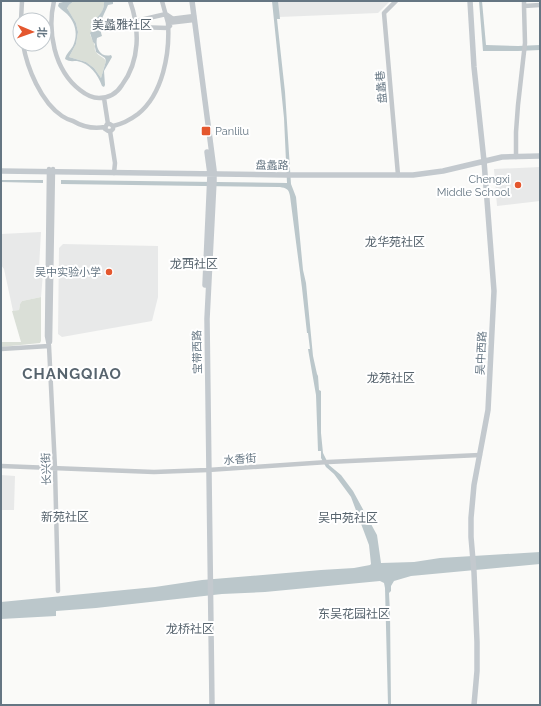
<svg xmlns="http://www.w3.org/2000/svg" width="541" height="706" viewBox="0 0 541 706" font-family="Raleway,'Noto Sans SC',sans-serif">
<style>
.built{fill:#e8e9e9}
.green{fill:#dadfd7}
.water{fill:#bbc7cb}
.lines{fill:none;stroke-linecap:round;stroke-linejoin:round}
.minor{stroke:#c3c8cc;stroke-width:4.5}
.major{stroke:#c3c9ce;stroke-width:5.5}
.poi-dot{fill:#e4572e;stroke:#fff;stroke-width:1.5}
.labels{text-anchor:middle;stroke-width:4;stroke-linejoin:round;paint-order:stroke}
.street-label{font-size:11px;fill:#657683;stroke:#fff}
.poi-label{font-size:11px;fill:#657683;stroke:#fff;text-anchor:end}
.neighbourhood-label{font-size:12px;fill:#57646e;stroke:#fff}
.district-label{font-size:15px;font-weight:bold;letter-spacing:1px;fill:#57646e;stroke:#fff}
</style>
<rect width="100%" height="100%" fill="#fafaf8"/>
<path class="built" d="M 278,1 L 390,1 L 378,13 L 279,17 Z
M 540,167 L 540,201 L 497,206 L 494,169 Z
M 41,232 L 39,268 L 43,273 L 41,297 L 22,301 L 20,304 L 19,310 L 13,311 L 4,269 L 1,265 L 1,234 Z
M 63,244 L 158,246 L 158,297 L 152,321 L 62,337 L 58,334 L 59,248 Z
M 1,475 L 15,476 L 14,510 L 1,510 Z"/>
<path class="green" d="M 74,1 L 104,1 C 105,12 98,18 90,25 L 93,29 L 92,31 L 90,34 C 91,38 94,42 95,46 C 95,49 94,49 96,52 C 98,56 104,57 106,61 L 101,78 L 94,68 L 86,62 L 69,57 L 76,44 L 78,32 L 76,23 L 68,10 L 67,7 L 69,5 Z
M 41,297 L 41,341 L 40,343 L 1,347 L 1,342 L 21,342 L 12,311 L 19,310 L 20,304 L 22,301 Z"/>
<path class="water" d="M 67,1 L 74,1 L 69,5 L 67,8 L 76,23 L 78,32 L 76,44 L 69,57 L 86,62 L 94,68 L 101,78 L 106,61 L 105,58 L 96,52 L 95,47 L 95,44 L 93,42 L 90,33 L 92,31 L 93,28 L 90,25 C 97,18 105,12 104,1 L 110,1 L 111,2 L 113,1 L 113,4 L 108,5 C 103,17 98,23 102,36 L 97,38 C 95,47 100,58 111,55 L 112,57 L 104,71 L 105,85 L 104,87 L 102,86 C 98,75 90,63 77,61 C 73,61 69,62 65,59 C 66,54 70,51 73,46 C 78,35 76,23 67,14 C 64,11 60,9 58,6 L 59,3 Z
M 272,1 L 278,1 L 280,19 L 277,19 L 285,92 L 291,184 L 296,197 L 303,270 L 306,283 L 308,304 L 313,356 L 317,374 L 318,376 L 319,390 L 321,391 L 321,433 L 323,453 L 329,465 L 341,475 L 353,491 L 377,535 L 381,563 L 414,562 L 440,558 L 540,552 L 540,564 L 411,576 L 394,581 L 391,586 L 391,591 L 389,593 L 390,613 L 391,705 L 388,705 L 385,588 L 384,583 L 380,581 L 265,592 L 222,594 L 96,608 L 56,611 L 56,616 L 1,619 L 1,602 L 155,587 L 202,580 L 321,570 L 354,568 L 370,565 L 371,564 L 369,545 L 351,497 L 334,474 L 326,467 L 321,458 L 321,451 L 318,451 L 316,395 L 308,349 L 310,349 L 308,333 L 307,333 L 302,288 L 290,196 C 289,189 286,188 280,187 L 61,184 L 61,180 L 287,183 L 284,118 Z
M 479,1 L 482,1 L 486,45 L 518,46 L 540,45 L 540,50 L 518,51 L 483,51 Z
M 1,180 L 43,180 L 43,183 L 1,182 Z"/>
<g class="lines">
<path class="minor" d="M 54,1 C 47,31 54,70 80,90 C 85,94 92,98 99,98 C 109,98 117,93 122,85 C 140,61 140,29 130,1
M 162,1 L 168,23 L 194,20
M 396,1 L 384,13 L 398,175
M 524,1 L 524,6 L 540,5
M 170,19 L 194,16
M 21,20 L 22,1
M 136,21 L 166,14 L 172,18
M 136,27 L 168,28 L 170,26
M 23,44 C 27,68 41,102 62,116 C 65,118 69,120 73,121 C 83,127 94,129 105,127
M 104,98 L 108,124
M 113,126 L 113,129 L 111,131 L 108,131 L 105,129 L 106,126 L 107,124 L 110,124 L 113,126 C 122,124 130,120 138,114 C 163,94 170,53 168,23
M 110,131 L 115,163 L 114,173
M 516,157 L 516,132 L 518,105 L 525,43 L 524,6
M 49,169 L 47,336 L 49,346 L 55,468 L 58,591
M 50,342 L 53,169
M 1,349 L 49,346
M 1,466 L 154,472 L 208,470 L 328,462 L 480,455"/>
<path class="major" d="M 192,1 L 214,170 L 214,181 L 207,319 L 212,705
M 470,1 L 474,67 L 484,161 L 494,291 L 488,410 L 474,485 L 471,518 L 471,537 L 474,572 L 477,642 L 477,671 L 474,705
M 1,171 L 286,175 L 413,175 L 443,171 L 502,157 L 540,156
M 205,285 L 210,174 L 207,152"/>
</g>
<g class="poi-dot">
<rect x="201" y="126" width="10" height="10" rx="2"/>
<circle cx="518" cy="185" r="4"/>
<circle cx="109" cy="272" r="4"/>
</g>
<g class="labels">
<g class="street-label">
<text transform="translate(381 87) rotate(-95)" y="4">盘蠡巷</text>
<text transform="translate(272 165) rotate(1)" y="4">盘蠡路</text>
<text transform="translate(197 352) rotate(-91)" y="4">宝带西路</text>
<text transform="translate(481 353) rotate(-87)" y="4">吴中西路</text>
<text transform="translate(240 459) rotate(-4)" y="4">水香街</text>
<text transform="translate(46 469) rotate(-92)" y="4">长兴街</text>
</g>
<g class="poi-label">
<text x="215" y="135" text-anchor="start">Panlilu</text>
<text x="510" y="183">Chengxi<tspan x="510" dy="13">Middle School</tspan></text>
<text x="101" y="276">吴中实验小学</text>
</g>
<g class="neighbourhood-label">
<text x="122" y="29">美蠡雅社区</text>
<text x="395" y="246">龙华苑社区</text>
<text x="194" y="268">龙西社区</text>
<text x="391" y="382">龙苑社区</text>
<text x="65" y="521">新苑社区</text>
<text x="348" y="522">吴中苑社区</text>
<text x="354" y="618">东吴花园社区</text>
<text x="190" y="633">龙桥社区</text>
</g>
<g class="district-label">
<text x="72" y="379">CHANGQIAO</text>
</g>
</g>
<rect width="541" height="706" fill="none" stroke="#657683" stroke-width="4"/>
<g transform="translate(32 32) rotate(92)"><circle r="19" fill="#ffffff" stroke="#c1c8cd"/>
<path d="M0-3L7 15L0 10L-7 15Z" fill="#e4572e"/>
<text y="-6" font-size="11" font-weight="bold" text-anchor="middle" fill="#657683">北</text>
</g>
</svg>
